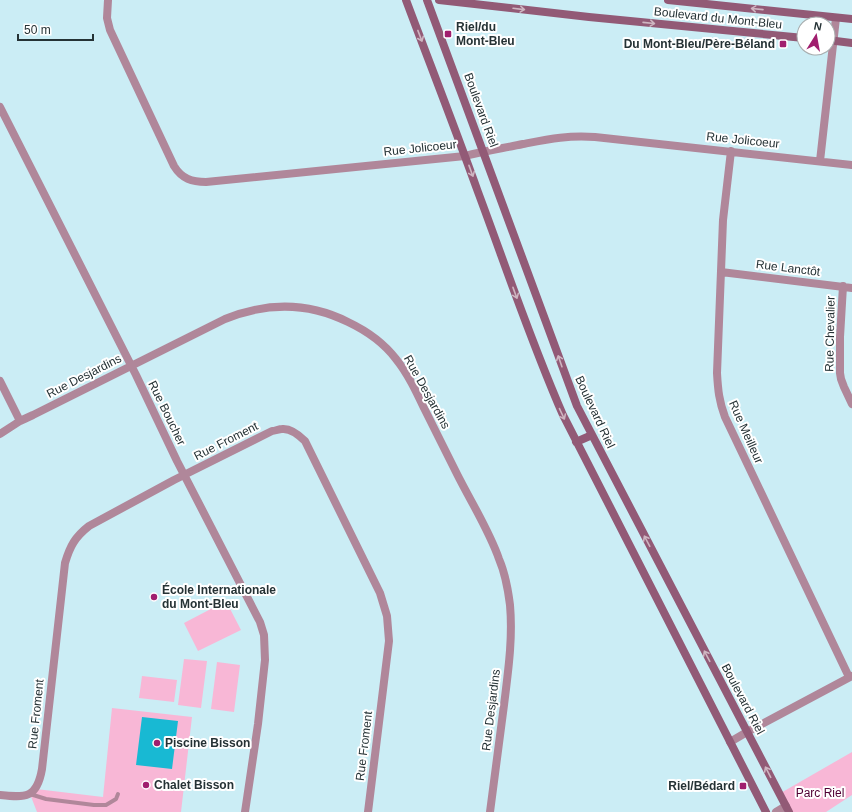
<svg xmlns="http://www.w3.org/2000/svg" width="852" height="812" viewBox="0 0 852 812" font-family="Arial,sans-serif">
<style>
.green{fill:#f8b7d6}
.water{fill:#18b9d3}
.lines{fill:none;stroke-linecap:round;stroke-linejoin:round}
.lane{stroke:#b0879a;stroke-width:4}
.street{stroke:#b0879a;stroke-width:8}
.secondary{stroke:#925a76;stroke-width:8}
.oneway{stroke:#ceb5c1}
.poi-dot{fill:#a01e6e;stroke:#fff;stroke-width:1.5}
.labels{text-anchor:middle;stroke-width:4;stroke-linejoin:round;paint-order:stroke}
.street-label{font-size:12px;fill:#253235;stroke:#fff}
.poi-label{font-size:12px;font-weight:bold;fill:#253235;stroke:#fff;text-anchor:start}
.park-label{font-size:12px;fill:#500033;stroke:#fff}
</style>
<rect width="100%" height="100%" fill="#cbedf5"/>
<path class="green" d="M 226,601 L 241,630 L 198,651 L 184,623 Z
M 184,659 L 207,661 L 201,708 L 178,705 Z
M 217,662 L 240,665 L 234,712 L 211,709 Z
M 142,676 L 177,680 L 174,702 L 139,698 Z
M 112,708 L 192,717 L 181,812 L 37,812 L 30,794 L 36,789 L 103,797 Z
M 852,752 L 852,795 L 826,812 L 789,812 L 779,794 Z"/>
<path class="water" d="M 142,717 L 178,721 L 172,769 L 136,765 Z"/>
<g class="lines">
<path class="lane" d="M 30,794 L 46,799 L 94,805 L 106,805 L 116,799 L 118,794"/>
<path class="street" d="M 108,0 L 107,18 L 110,30 L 174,166 C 182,179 192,182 206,182 L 465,156 C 484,151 504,148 523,144 C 549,139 568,135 595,137 L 852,165
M 0,107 L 136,375 L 177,461 L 260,622 L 264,635 L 265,660 L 258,724 L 245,812
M 731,151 L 723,220 L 717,373 C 718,390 719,401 725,417 L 849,677
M 820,161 L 836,18
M 721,272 L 852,288
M 843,286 L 840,337 L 840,373 L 841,379 L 844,387 L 852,404
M 0,381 L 20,421
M 0,434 L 20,421 L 33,415 L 225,319 C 267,302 308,302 348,322 C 367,331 383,342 396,359 C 408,374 416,391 424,408 C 435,430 446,452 457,474 C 471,502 489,530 499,559 C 505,573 508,589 510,605 C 513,639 508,672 504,705 C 499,741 495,776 490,812
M 730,742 L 747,732 L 852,676
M 0,795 C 26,798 37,798 42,769 L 65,563 C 70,546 75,537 89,526 L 174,480 L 272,431 C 275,431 279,429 282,429 C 291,428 299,435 305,441 L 380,593 L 387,616 L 389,641 L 368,812
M 776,812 L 786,806"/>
<path class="secondary" d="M 406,0 C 430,64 455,128 478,192 C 506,267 531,342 563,415 L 766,812
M 427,0 L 577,406 L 789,812
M 439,0 L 589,17 L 804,38
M 668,0 L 852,19
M 828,40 L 852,43
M 576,442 L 592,435"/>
</g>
<defs><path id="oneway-shaft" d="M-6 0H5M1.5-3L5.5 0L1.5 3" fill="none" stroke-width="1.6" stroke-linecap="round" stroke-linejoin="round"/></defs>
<g class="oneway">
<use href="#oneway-shaft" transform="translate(519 9) rotate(7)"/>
<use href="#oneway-shaft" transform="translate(757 9) rotate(-174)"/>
<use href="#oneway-shaft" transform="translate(649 23) rotate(6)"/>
<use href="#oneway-shaft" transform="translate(420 36) rotate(69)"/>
<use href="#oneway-shaft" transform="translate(471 171) rotate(70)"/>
<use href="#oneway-shaft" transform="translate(515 293) rotate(70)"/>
<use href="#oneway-shaft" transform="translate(560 361) rotate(-109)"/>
<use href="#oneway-shaft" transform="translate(562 414) rotate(65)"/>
<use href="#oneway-shaft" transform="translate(647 541) rotate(-118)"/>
<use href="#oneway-shaft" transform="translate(707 656) rotate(-118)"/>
<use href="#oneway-shaft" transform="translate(768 772) rotate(-117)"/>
</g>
<g class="poi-dot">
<rect x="444" y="30" width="8" height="8" rx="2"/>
<rect x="779" y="40" width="8" height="8" rx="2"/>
<circle cx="154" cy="597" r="4"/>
<circle cx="157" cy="743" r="4"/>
<circle cx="146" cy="785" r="4"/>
<rect x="739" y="782" width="8" height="8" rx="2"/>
</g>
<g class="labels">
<g class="street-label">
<text transform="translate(718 18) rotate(6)" y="4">Boulevard du Mont-Bleu</text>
<text transform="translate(481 110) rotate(70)" y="4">Boulevard Riel</text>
<text transform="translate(743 140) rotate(6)" y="4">Rue Jolicoeur</text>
<text transform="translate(420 148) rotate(-6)" y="4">Rue Jolicoeur</text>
<text transform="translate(788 268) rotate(7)" y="4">Rue Lanctôt</text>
<text transform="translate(830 334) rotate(-89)" y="4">Rue Chevalier</text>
<text transform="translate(84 376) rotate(-27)" y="4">Rue Desjardins</text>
<text transform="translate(427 392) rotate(61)" y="4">Rue Desjardins</text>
<text transform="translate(595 412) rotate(65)" y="4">Boulevard Riel</text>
<text transform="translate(167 413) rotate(64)" y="4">Rue Boucher</text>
<text transform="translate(746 432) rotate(66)" y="4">Rue Meilleur</text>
<text transform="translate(226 441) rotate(-27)" y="4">Rue Froment</text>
<text transform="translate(743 699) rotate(62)" y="4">Boulevard Riel</text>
<text transform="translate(491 710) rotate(-83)" y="4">Rue Desjardins</text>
<text transform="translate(36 714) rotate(-84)" y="4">Rue Froment</text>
<text transform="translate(364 746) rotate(-83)" y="4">Rue Froment</text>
</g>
<g class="poi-label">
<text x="456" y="31">Riel/du<tspan x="456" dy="14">Mont-Bleu</tspan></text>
<text x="775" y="48" text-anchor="end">Du Mont-Bleu/Père-Béland</text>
<text x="162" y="594">École Internationale<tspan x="162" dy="14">du Mont-Bleu</tspan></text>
<text x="165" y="747">Piscine Bisson</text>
<text x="154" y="789">Chalet Bisson</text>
<text x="735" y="790" text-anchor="end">Riel/Bédard</text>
</g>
<g class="park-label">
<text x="820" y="797">Parc Riel</text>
</g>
</g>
<g transform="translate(816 36) rotate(11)"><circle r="19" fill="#ffffff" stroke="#a8adae"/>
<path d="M0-3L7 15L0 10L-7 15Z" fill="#a01e6e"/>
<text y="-6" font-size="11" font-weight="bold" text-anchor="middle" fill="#253235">N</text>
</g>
<path d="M18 34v6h75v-6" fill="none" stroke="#253235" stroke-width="2"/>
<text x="24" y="34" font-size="12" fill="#253235" stroke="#ffffff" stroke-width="3" paint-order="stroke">50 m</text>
</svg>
